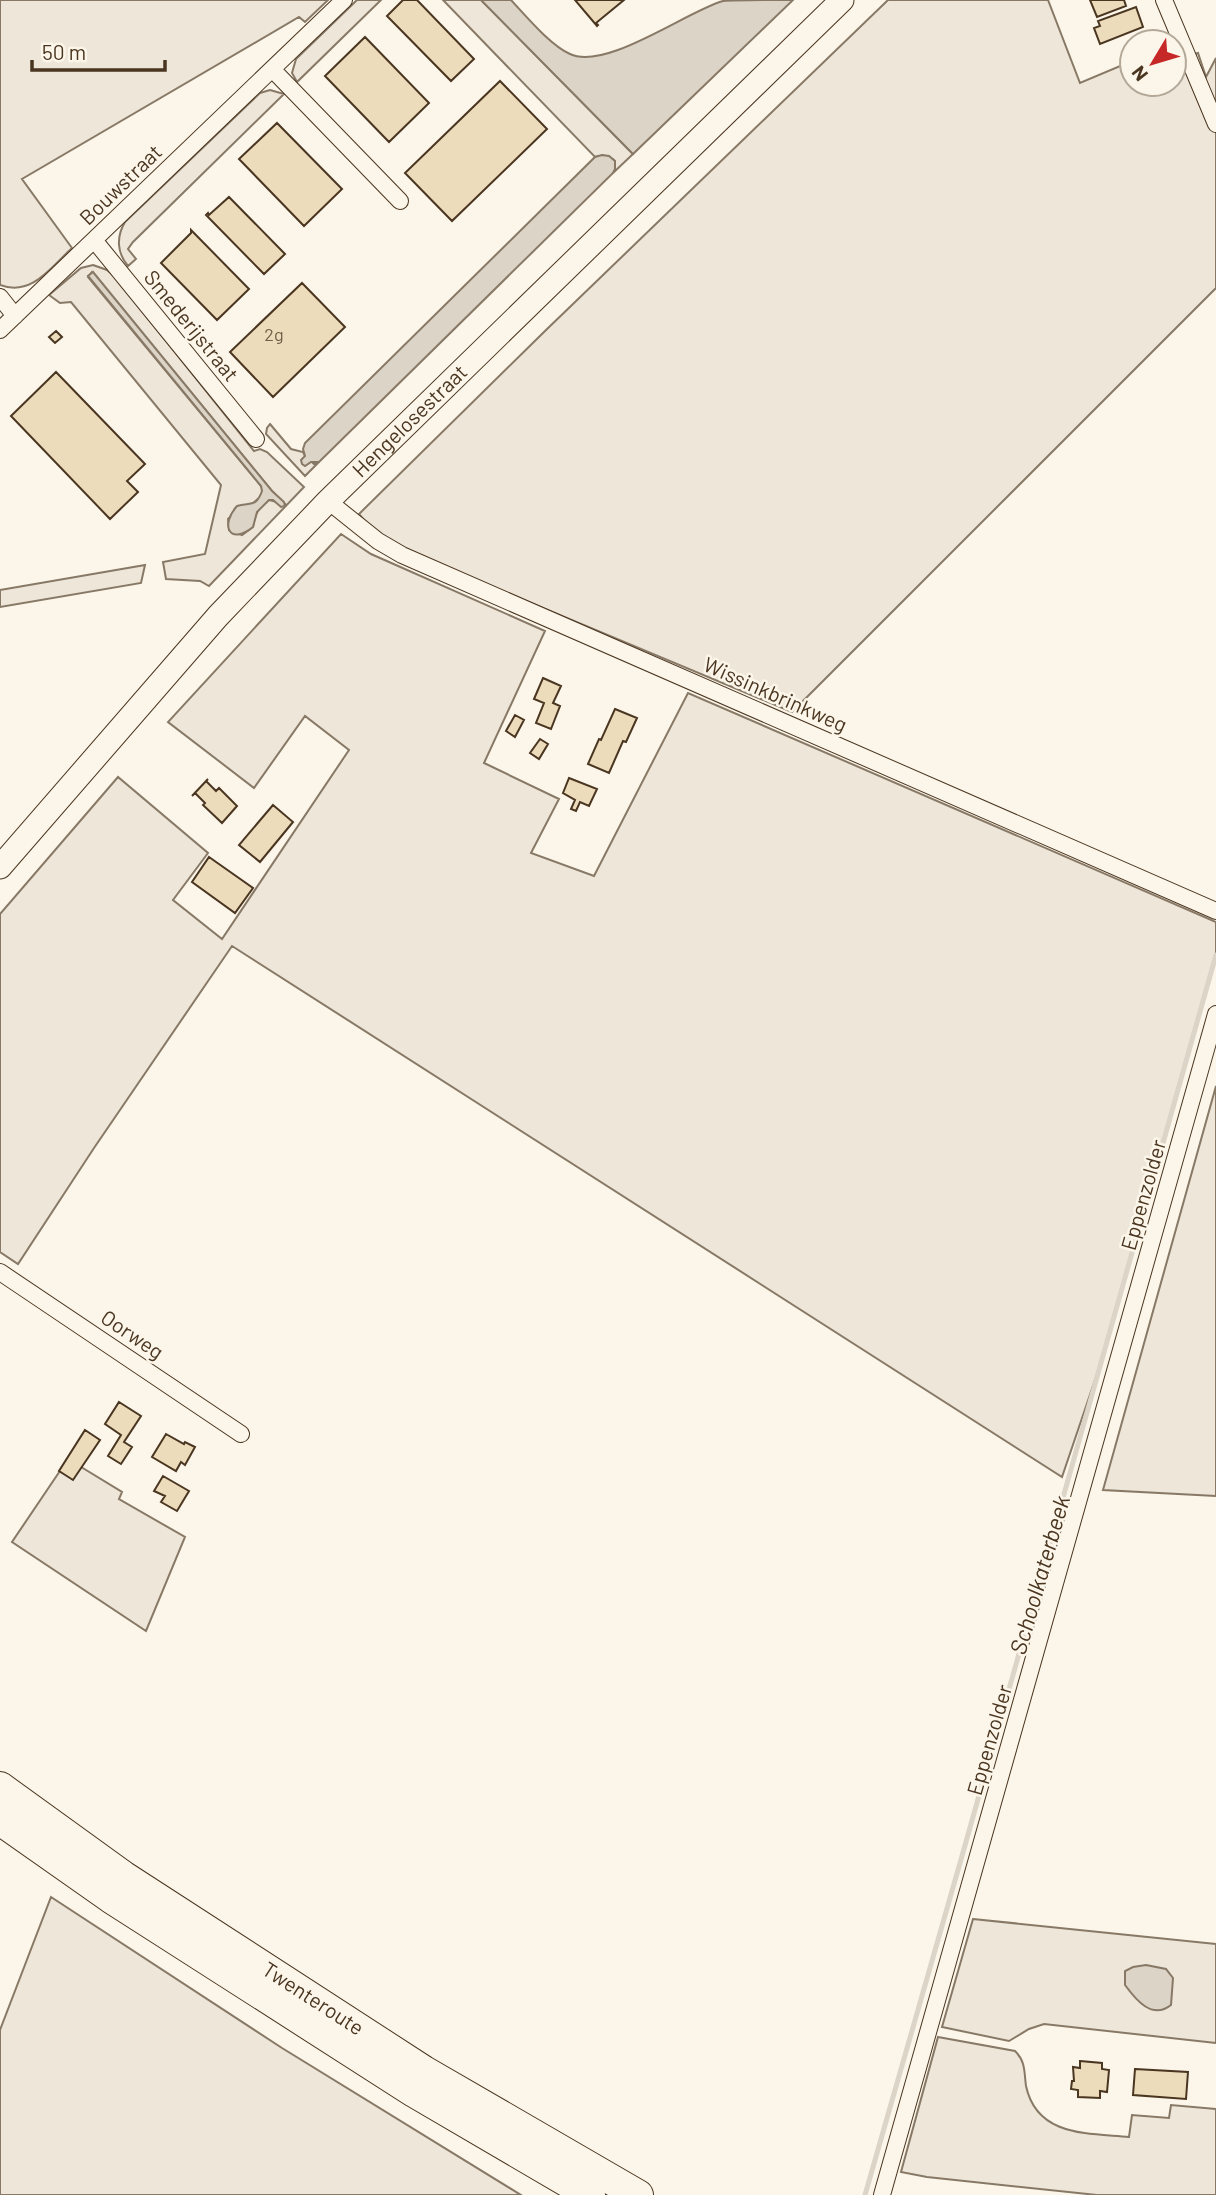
<svg xmlns="http://www.w3.org/2000/svg" width="1216" height="2195" viewBox="0 0 1216 2195" font-family="Barlow,sans-serif">
<style>
.green{fill:#ede6d9;stroke:#887966;stroke-width:2;fill-rule:evenodd}
.water{fill:#dcd4c6;stroke:#887966;stroke-width:2}
.lines{fill:none;stroke-linecap:round;stroke-linejoin:round}
.stream{stroke:#dcd4c6;stroke-width:5}
.building{fill:#ecdcbc;stroke:#4a3520;stroke-width:2}
.street-casing{stroke:#4a3520;stroke-width:18}
.secondary-casing{stroke:#4a3520;stroke-width:25}
.highway-casing{stroke:#4a3520;stroke-width:32}
.street{stroke:#fbf6e9;stroke-width:16}
.secondary{stroke:#fbf6e9;stroke-width:23}
.highway{stroke:#fbf6e9;stroke-width:30}
.labels{text-anchor:middle;stroke-width:5;stroke-linejoin:round;paint-order:stroke}
.number-label{font-size:18px;fill:#725f47}
.street-label{font-size:21px;fill:#4a3520;stroke:#fbf6e9}
.water-label{font-size:23px;font-style:italic;fill:#4a3520;stroke:#fbf6e9}
</style>
<rect width="100%" height="100%" fill="#fbf6e9"/>
<path class="green" d="M 0,0 L 328,0 L 305,22 L 299,17 L 22,179 L 72,248 C 51,267 32,297 0,285 Z
M 357,0 L 381,0 L 297,82 L 292,73 L 296,59 Z
M 443,0 L 481,0 L 633,154 L 613,173 L 615,169 L 615,161 C 608,155 603,155 595,157 Z
M 888,0 L 1048,0 L 1080,83 L 1132,61 L 1132,84 L 1174,84 L 1174,47 L 1179,58 L 1198,53 L 1206,77 L 1216,58 L 1216,288 L 792,712 L 395,546 L 369,526 L 359,514 L 545,331 Z
M 270,90 L 284,94 L 133,242 L 128,249 L 136,259 L 128,266 C 117,253 116,237 125,222 L 260,93 Z
M 93,265 L 107,270 L 114,276 L 254,451 L 260,449 L 267,452 L 304,487 L 209,586 L 200,581 L 166,579 L 163,562 L 205,554 L 221,485 L 71,302 L 60,303 L 49,295 L 81,268 ZM 92,272 L 272,491 L 285,504 L 269,500 C 258,507 255,515 253,527 L 242,535 L 229,530 L 228,519 L 243,505 L 251,505 L 260,497 L 263,491 L 261,486 L 88,277 Z
M 270,424 L 291,449 L 303,452 L 305,456 L 314,464 L 319,462 L 305,476 L 266,434 L 267,428 Z
M 341,534 L 371,554 L 545,631 L 484,763 L 559,799 L 531,853 L 594,876 L 688,693 L 1216,922 L 1216,955 L 1097,1374 L 1062,1477 L 232,946 L 94,1148 L 18,1264 L 0,1252 L 0,914 L 118,777 L 208,853 L 173,900 L 222,939 L 349,750 L 305,716 L 254,788 L 168,722 Z
M 145,565 L 141,583 L 0,607 L 0,590 Z
M 1216,1086 L 1216,1496 L 1103,1490 Z
M 68,1459 L 122,1492 L 119,1499 L 185,1537 L 146,1631 L 12,1542 Z
M 51,1897 L 282,2048 L 521,2195 L 0,2195 L 0,2030 Z
M 973,1919 L 1216,1944 L 1216,2043 L 1044,2024 L 1029,2029 L 1009,2041 L 942,2027 Z
M 938,2037 L 1015,2051 C 1026,2062 1024,2072 1026,2086 C 1037,2137 1088,2133 1129,2137 L 1132,2115 L 1169,2118 L 1171,2105 L 1216,2109 L 1216,2195 L 1097,2195 L 927,2177 L 901,2172 Z"/>
<path class="water" d="M 481,0 L 511,0 C 526,16 550,45 570,54 C 606,71 687,11 723,1 C 737,0 776,0 793,0 L 633,154 Z
M 602,155 L 609,156 L 615,161 L 615,169 L 613,173 L 319,462 L 311,462 L 305,466 L 302,464 L 301,460 L 305,456 L 303,449 L 305,443 L 595,157 Z
M 93,272 L 272,491 L 284,502 L 285,506 L 281,507 L 273,500 L 269,500 L 257,512 L 253,527 C 229,546 220,525 237,506 C 250,502 256,508 262,491 L 261,486 L 88,276 Z
M 1146,1965 L 1166,1969 L 1173,1978 L 1171,2005 C 1152,2020 1136,2000 1125,1985 L 1125,1971 L 1133,1967 Z"/>
<g class="lines">
<path class="stream" d="M 865,2195 L 960,1863 L 1216,955"/>
</g>
<path class="building" d="M 403,0 L 417,0 L 474,59 L 451,81 L 387,16 Z
M 575,0 L 624,0 L 596,23 L 598,25 L 597,26 Z
M 1090,0 L 1124,0 L 1126,6 L 1097,17 Z
M 1136,7 L 1143,27 L 1100,44 L 1094,28 L 1100,26 L 1098,21 Z
M 365,37 L 429,103 L 389,142 L 325,76 Z
M 500,81 L 547,129 L 452,221 L 405,173 Z
M 277,123 L 342,189 L 304,226 L 239,159 Z
M 229,197 L 285,254 L 264,274 L 206,215 L 208,213 L 209,215 Z
M 191,230 L 249,289 L 217,320 L 161,263 L 191,233 Z
M 302,283 L 345,327 L 273,397 L 230,352 Z
M 56,331 L 62,337 L 55,343 L 49,337 Z
M 56,372 L 145,464 L 127,481 L 138,492 L 110,519 L 11,416 Z
M 543,678 L 561,686 L 553,703 L 560,706 L 551,729 L 536,723 L 544,703 L 534,699 Z
M 615,709 L 637,718 L 626,742 L 623,741 L 609,773 L 588,764 L 599,739 L 601,740 Z
M 515,715 L 524,720 L 515,737 L 506,731 Z
M 540,739 L 548,744 L 539,759 L 530,753 Z
M 569,778 L 597,789 L 589,806 L 580,802 L 576,811 L 571,809 L 575,800 L 563,793 Z
M 208,779 L 206,781 L 216,791 L 219,788 L 237,806 L 222,823 L 203,805 L 205,803 L 195,793 L 192,796 Z
M 273,805 L 293,822 L 260,862 L 239,845 Z
M 209,857 L 253,888 L 235,913 L 192,882 Z
M 119,1402 L 141,1416 L 124,1442 L 132,1447 L 121,1464 L 108,1456 L 121,1435 L 105,1424 Z
M 85,1430 L 100,1440 L 73,1480 L 59,1471 Z
M 166,1434 L 184,1444 L 185,1442 L 195,1447 L 185,1465 L 181,1462 L 176,1471 L 152,1457 Z
M 163,1476 L 189,1491 L 177,1511 L 161,1502 L 165,1496 L 154,1491 Z
M 1080,2061 L 1102,2063 L 1102,2069 L 1109,2070 L 1107,2092 L 1100,2091 L 1100,2098 L 1078,2097 L 1078,2090 L 1071,2089 L 1072,2081 L 1074,2081 L 1073,2067 L 1080,2068 Z
M 1135,2069 L 1188,2072 L 1186,2099 L 1133,2095 Z"/>
<g class="lines">
<defs>
<path id="street" d="M 1164,0 L 1216,124
M 272,69 L 400,201
M 94,240 L 256,439
M 0,297 L 15,316
M 0,330 L 344,0
M 328,501 L 378,541 L 402,555 L 1216,911
M 0,1272 L 241,1434
M 882,2195 L 1216,1014"/>
<g id="secondary">
<path id="s1" d="M 0,867 L 218,616 L 328,501 L 842,0"/>
</g>
<g id="highway">
<path id="s2" d="M 0,1787 L 123,1876 L 424,2071 L 638,2195"/>
<path d="M 0,1820 L 111,1898 L 414,2092 L 590,2195"/>
</g>
</defs>
<use href="#street" class="street-casing"/>
<use href="#secondary" class="secondary-casing"/>
<use href="#highway" class="highway-casing"/>
<use href="#street" class="street"/>
<use href="#secondary" class="secondary"/>
<use href="#highway" class="highway"/>
</g>
<g class="labels">
<g class="number-label">
<text x="274" y="341">2g</text>
</g>
<g class="street-label">
<text transform="translate(121 185) rotate(-44)" y="7">Bouwstraat</text>
<text transform="translate(191 326) rotate(51)" y="7">Smederijstraat</text>
<text dy="7" stroke="none"><textPath href="#s1" startOffset="606">Hengelosestraat</textPath></text>
<text transform="translate(775 695) rotate(24)" y="7">Wissinkbrinkweg</text>
<text transform="translate(1144 1195) rotate(-74)" y="7">Eppenzolder</text>
<text transform="translate(132 1335) rotate(34)" y="7">Oorweg</text>
<text transform="translate(990 1740) rotate(-74)" y="7">Eppenzolder</text>
<text dy="7" stroke="none"><textPath href="#s2" startOffset="378">Twenteroute</textPath></text>
</g>
<g class="water-label">
<text transform="translate(1040 1575) rotate(-74)" y="8">Schoolkaterbeek</text>
</g>
</g>
<g transform="translate(1153 63) rotate(232)"><circle r="33" fill="#fbf6e9" stroke="#b4a999" stroke-width="2"/>
<path d="M0-5L12 26L0 18L-12 26Z" fill="#c62828"/>
<text y="-10" font-size="19" font-weight="bold" text-anchor="middle" fill="#4a3520">N</text>
</g>
<path d="M32 60v10h133v-10" fill="none" stroke="#4a3520" stroke-width="3.5"/>
<text x="42" y="60" font-size="21" fill="#4a3520" stroke="#fbf6e9" stroke-width="5" paint-order="stroke">50 m</text>
</svg>
